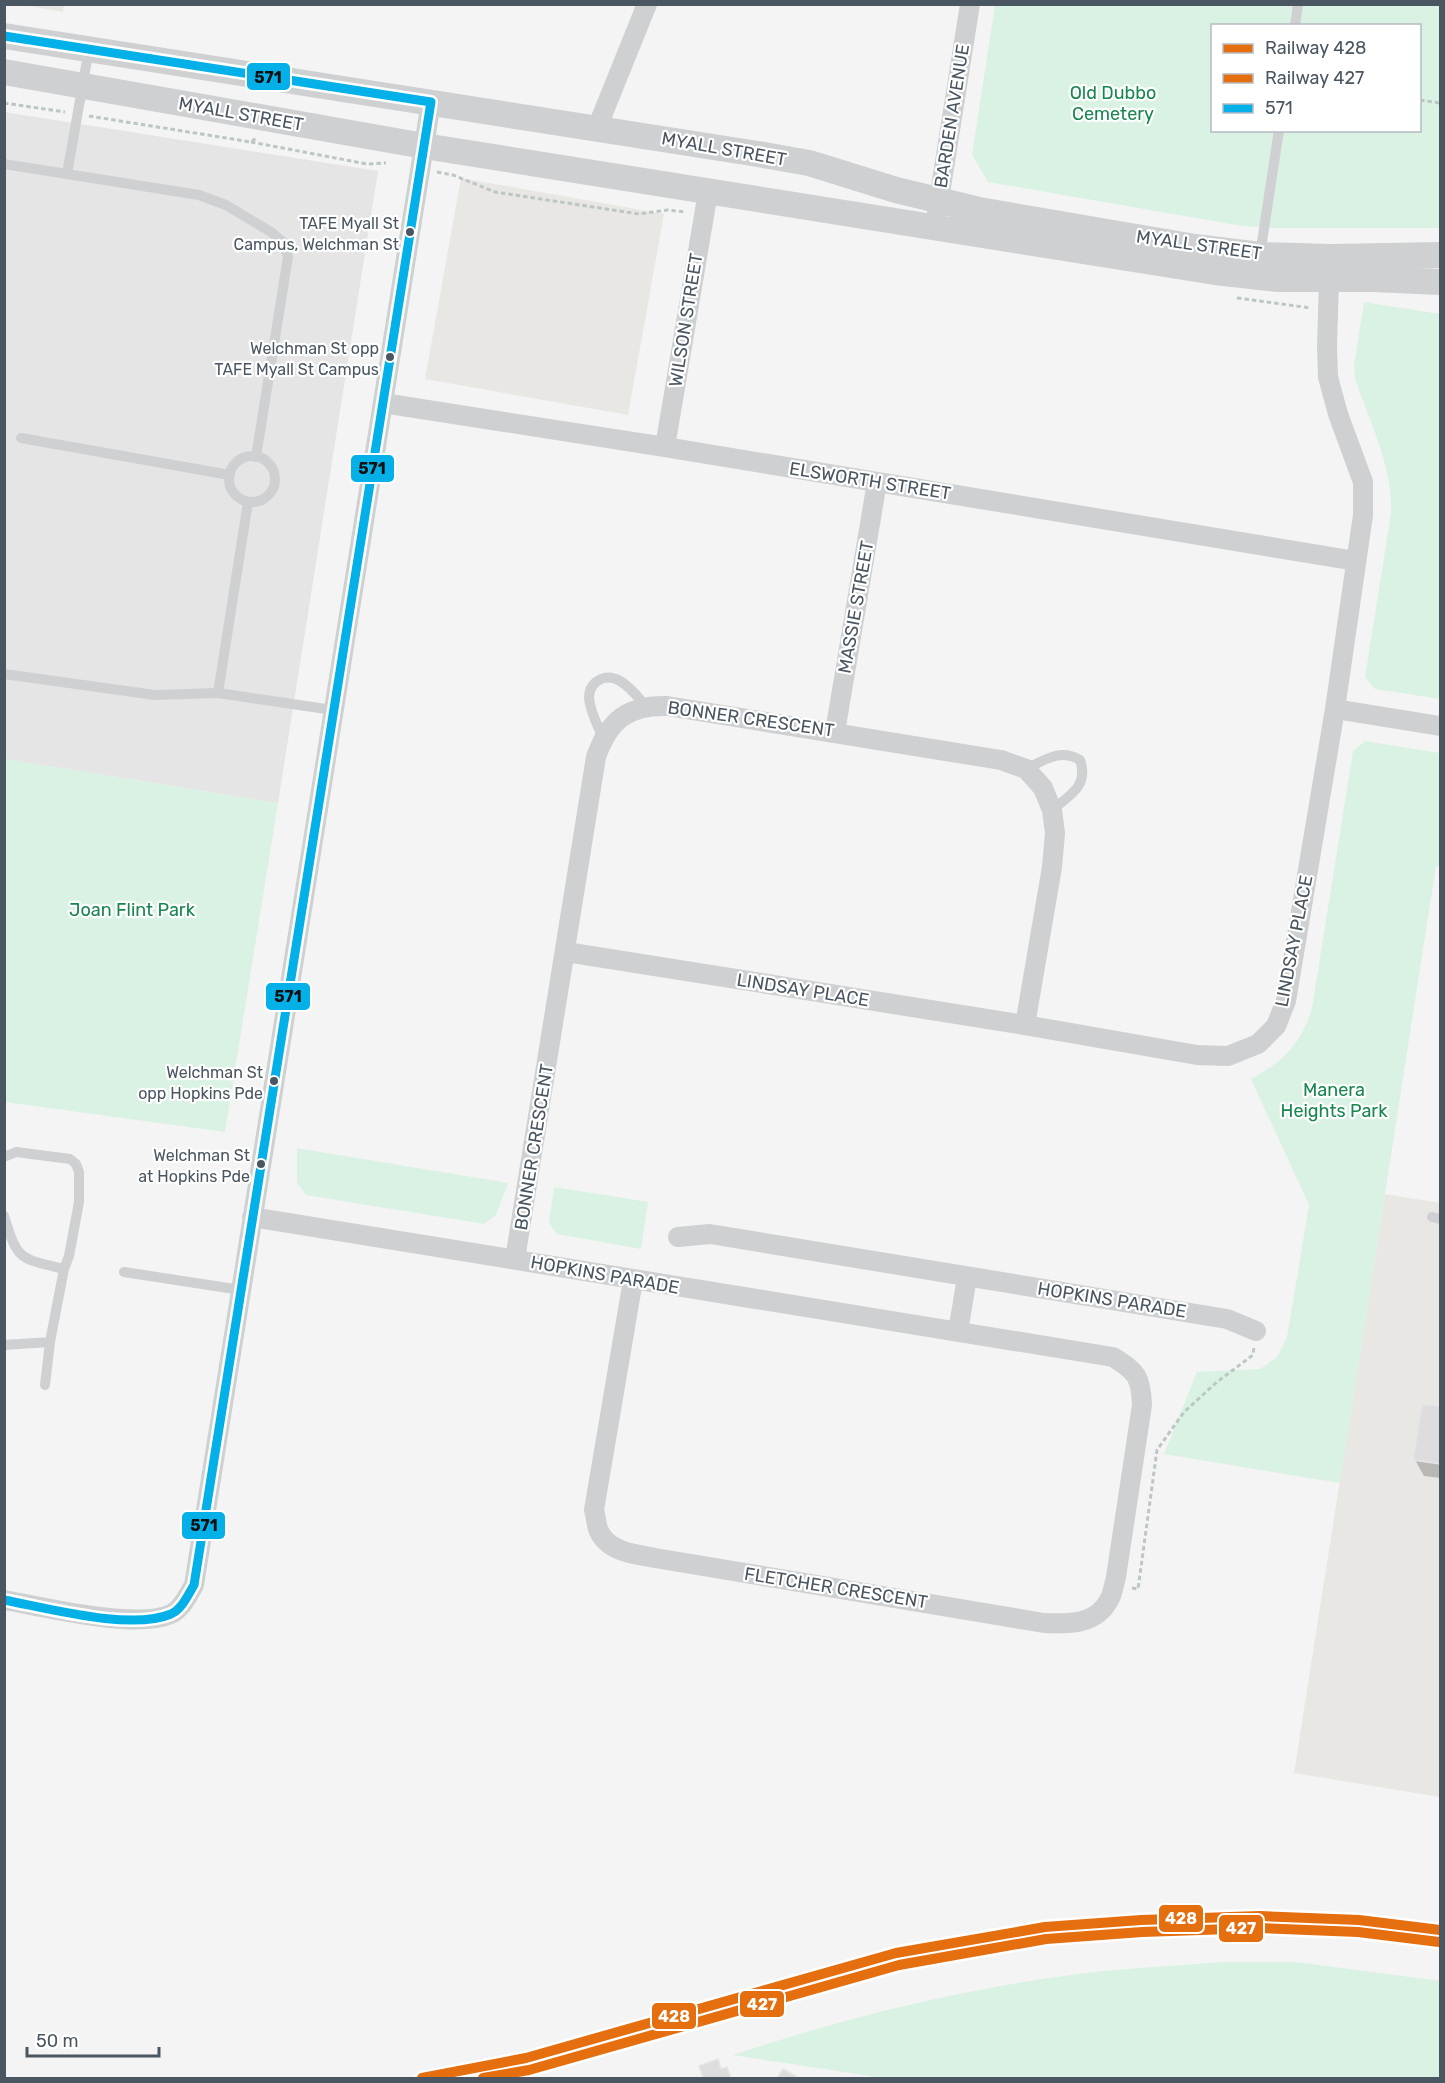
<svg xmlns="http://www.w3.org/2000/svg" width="1445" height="2083" viewBox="0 0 1445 2083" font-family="Rubik,sans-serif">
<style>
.commercial{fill:#e8e7e3}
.education{fill:#e6e5e6}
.green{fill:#d9f2e3;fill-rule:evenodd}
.shadow{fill:#0003}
.building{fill:#ddddde;stroke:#e5e6e7;stroke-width:1.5}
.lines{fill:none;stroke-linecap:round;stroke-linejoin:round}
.path{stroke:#bcc7c4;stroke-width:3;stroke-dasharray:4.5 3;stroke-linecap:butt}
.service{stroke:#ced0d2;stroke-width:10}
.minor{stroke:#ced0d2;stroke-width:20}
.tertiary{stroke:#ced0d2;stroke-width:26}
.bus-1-casing{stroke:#fff;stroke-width:14}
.bus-1{stroke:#04b0e8;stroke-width:9}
.rail-1-casing{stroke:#fff;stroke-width:15}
.rail-2-casing{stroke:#fff;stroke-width:15}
.rail-1{stroke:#e56e0f;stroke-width:10}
.rail-2{stroke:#e56e0f;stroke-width:10}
.bus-dot{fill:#4a5661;stroke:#fff;stroke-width:2}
.labels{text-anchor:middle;stroke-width:4.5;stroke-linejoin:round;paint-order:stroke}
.bus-label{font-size:16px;fill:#4a5661;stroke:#fff;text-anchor:end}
.park-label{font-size:18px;fill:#17864f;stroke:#fff}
.street-label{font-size:18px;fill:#4a5661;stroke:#fff}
.line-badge{stroke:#fff;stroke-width:2}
.badge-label{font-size:16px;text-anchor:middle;font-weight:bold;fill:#fff}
.pale-badge-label{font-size:16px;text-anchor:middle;font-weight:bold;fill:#111}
</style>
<rect width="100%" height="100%" fill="#f4f4f4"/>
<path class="commercial" d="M 23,5 L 64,5 L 63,12 Z
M 461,178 L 664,214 L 628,415 L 425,379 Z
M 1385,1194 L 1440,1203 L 1440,1797 L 1294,1773 Z"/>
<path class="education" d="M 4,112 L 378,171 L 278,803 L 5,759 Z"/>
<path class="green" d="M 995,5 L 1440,5 L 1440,228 L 1273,228 L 1242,226 L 988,182 L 972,155 ZM 1212,26 L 1420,26 L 1420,130 L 1212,130 Z
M 1364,302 L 1440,314 L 1440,699 L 1375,689 L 1365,677 L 1391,514 C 1393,467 1370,422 1355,379 L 1354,365 Z
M 1365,741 L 1440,753 L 1440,866 L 1436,866 L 1340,1483 L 1164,1454 L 1197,1372 L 1260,1369 L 1277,1357 L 1287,1337 L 1309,1205 L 1251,1079 C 1284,1061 1301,1044 1312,1008 L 1353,751 Z
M 5,759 L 278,803 L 225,1132 L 5,1102 Z
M 297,1148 L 508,1183 L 496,1215 L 484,1224 L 306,1195 L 297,1183 Z
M 554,1187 L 648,1202 L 641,1249 L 557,1234 L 549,1223 Z
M 1224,1962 L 1296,1962 L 1440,1981 L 1440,2078 L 883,2078 L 733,2055 C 838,2020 945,1993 1056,1977 C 1111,1969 1168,1966 1224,1962 Z"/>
<path class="shadow" d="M 1423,1405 L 1440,1408 L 1440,1406 L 1440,1478 L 1424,1476 L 1415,1460 Z"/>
<path class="building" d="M 1440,1401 L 1440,1464 L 1413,1460 L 1422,1404 L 1439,1406 Z
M 718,2059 L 721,2069 L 727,2067 L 731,2078 L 703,2078 L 699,2066 Z
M 783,2069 L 799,2078 L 777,2078 Z"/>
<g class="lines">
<path class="path" d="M 1420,100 L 1440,103
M 4,103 L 65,112
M 89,116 L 251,142 L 256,138
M 251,142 L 367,164 L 386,163
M 437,172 L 453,175 L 495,192 L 639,214 L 668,210 L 685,212
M 1237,298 L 1311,308
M 1132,1588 L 1138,1589 L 1157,1450 L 1184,1412 L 1217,1382 L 1253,1355 L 1254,1347"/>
<path class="service" d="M 1295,26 L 1298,4
M 4,164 L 199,195 L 226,205 L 271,232 L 283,242 L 288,257 L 256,457
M 67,174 L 89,49
M 1260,255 L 1279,130
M 21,438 L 230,475
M229 479a23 23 0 1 1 46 0a23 23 0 1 1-46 0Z
M 248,502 L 218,693 L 333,710
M 4,674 L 155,695 L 218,693
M 603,738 C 598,726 590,712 589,698 C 589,692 591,686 596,682 C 616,667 634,693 646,706
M 1026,769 C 1045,760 1060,748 1080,760 C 1089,786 1070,795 1052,810
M 4,1157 L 16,1152 L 70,1159 L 76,1164 L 79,1172 L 79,1202 L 69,1256 L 64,1269 L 50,1342 L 4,1345
M 4,1216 C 18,1261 19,1258 64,1269
M 1432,1217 L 1440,1219
M 124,1272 L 241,1290
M 45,1385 L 50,1342"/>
<path class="minor" d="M 597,128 L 647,4
M 937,212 L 970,4
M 383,403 L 665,447 L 1356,561
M 665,447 L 708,192
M 1335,709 L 1440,726
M 835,732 L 877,482
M 566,952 L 1025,1025 L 1197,1055 L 1228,1056 L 1258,1044 L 1276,1026 L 1286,1001 L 1335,709 L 1363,515 L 1363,482 L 1338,414 L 1328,377 L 1327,347 L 1329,280
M 252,1217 L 1113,1357 C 1137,1372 1141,1377 1142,1405 L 1116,1577 C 1114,1584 1113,1594 1109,1600 C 1096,1625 1069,1624 1044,1623 L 655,1558 C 634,1554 607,1552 598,1529 C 596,1523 596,1516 594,1510 L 633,1280
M 678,1237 L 710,1234 L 1227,1319 L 1256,1331
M 515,1259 L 596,757 C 609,720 628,705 667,706 L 1001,760 L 1026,769 L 1043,788 L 1052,810 L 1055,833 L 1052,867 L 1025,1025
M 958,1332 L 967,1277
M 4,1600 C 45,1607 136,1630 171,1614 C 182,1609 188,1595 194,1585 L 431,102"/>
<path class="tertiary" d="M 4,36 L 758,154 L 809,163 L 896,190 L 979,210 L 1195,247 L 1260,255 L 1332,257 L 1440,255
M 4,72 L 424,146 L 1215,272 L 1278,279 L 1372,279 L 1440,282"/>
<defs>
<path id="bus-1" d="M 4,36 L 431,102 L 194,1585 C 188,1595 182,1609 171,1614 C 131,1631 47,1608 4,1600"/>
</defs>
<use href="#bus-1" class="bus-1-casing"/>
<use href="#bus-1" class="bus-1"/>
<defs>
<path id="rail-1" d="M 422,2078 L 526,2058 L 896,1953 L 1045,1927 L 1141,1920 L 1260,1916 L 1359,1920 L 1440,1930"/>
<path id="rail-2" d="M 483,2078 L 529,2070 L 899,1965 L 1046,1939 L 1142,1932 L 1260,1928 L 1358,1932 L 1439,1942"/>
</defs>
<use href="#rail-1" class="rail-1-casing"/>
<use href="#rail-2" class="rail-2-casing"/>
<use href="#rail-1" class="rail-1"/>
<use href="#rail-2" class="rail-2"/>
</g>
<g class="bus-dot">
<circle cx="410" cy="232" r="5"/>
<circle cx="390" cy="357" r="5"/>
<circle cx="274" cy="1081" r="5"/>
<circle cx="261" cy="1164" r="5"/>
</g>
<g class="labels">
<g class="bus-label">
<text x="399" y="229">TAFE Myall St<tspan x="399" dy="21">Campus, Welchman St</tspan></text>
<text x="379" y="354">Welchman St opp<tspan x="379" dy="21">TAFE Myall St Campus</tspan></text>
<text x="263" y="1078">Welchman St<tspan x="263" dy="21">opp Hopkins Pde</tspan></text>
<text x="250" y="1161">Welchman St<tspan x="250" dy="21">at Hopkins Pde</tspan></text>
</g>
<g class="park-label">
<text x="1113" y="99">Old Dubbo<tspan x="1113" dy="21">Cemetery</tspan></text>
<text x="132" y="916">Joan Flint Park</text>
<text x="1334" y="1096">Manera<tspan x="1334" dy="21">Heights Park</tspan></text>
</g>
<g class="street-label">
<text transform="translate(241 114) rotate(10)" y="6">MYALL STREET</text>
<text transform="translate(952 116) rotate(-81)" y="6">BARDEN AVENUE</text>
<text transform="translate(724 149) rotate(10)" y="6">MYALL STREET</text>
<text transform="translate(1199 245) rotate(8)" y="6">MYALL STREET</text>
<text transform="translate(686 320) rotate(-81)" y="6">WILSON STREET</text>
<text transform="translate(870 481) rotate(9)" y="6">ELSWORTH STREET</text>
<text transform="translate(856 607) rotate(-80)" y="6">MASSIE STREET</text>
<text transform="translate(751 719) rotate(8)" y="6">BONNER CRESCENT</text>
<text transform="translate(1294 941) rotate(-79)" y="6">LINDSAY PLACE</text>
<text transform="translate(803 990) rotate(9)" y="6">LINDSAY PLACE</text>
<text transform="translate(534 1147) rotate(-81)" y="6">BONNER CRESCENT</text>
<text transform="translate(605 1275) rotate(10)" y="6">HOPKINS PARADE</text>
<text transform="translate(1112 1300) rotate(9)" y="6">HOPKINS PARADE</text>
<text transform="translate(836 1588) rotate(9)" y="6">FLETCHER CRESCENT</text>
</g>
</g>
<g class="line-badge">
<rect x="246" y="62" width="45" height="29" rx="6" fill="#04b0e8"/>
<rect x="350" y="454" width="45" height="29" rx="6" fill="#04b0e8"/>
<rect x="265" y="982" width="46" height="29" rx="6" fill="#04b0e8"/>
<rect x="181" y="1511" width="45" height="29" rx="6" fill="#04b0e8"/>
<rect x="1158" y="1904" width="46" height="29" rx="6" fill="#e56e0f"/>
<rect x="1218" y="1914" width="46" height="29" rx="6" fill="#e56e0f"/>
<rect x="739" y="1990" width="46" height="28" rx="6" fill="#e56e0f"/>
<rect x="651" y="2002" width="46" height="28" rx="6" fill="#e56e0f"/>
</g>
<g class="badge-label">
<text x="1181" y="1924">428</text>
<text x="1241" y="1934">427</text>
<text x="762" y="2010">427</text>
<text x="674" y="2022">428</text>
</g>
<g class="pale-badge-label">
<text x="268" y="83">571</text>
<text x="372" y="474">571</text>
<text x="288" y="1002">571</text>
<text x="204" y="1531">571</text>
</g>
<rect width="1445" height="2083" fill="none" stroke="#4a5661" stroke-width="12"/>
<rect x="1211" y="24" width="210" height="108" fill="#ffffff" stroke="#b7bbc0" stroke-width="1.5"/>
<rect x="1223" y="44" width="30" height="9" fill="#e56e0f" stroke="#b7bbc0" stroke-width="1.5"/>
<text x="1265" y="54" font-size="18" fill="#4a5661">Railway 428</text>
<rect x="1223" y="74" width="30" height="9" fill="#e56e0f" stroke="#b7bbc0" stroke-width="1.5"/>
<text x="1265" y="84" font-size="18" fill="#4a5661">Railway 427</text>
<rect x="1223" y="104" width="30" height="9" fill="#04b0e8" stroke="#b7bbc0" stroke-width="1.5"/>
<text x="1265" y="114" font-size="18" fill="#4a5661">571</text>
<path d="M27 2047v9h132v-9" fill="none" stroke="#4a5661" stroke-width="3"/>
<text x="36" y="2047" font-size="18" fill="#4a5661" stroke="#ffffff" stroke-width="4.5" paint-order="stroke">50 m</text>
</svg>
